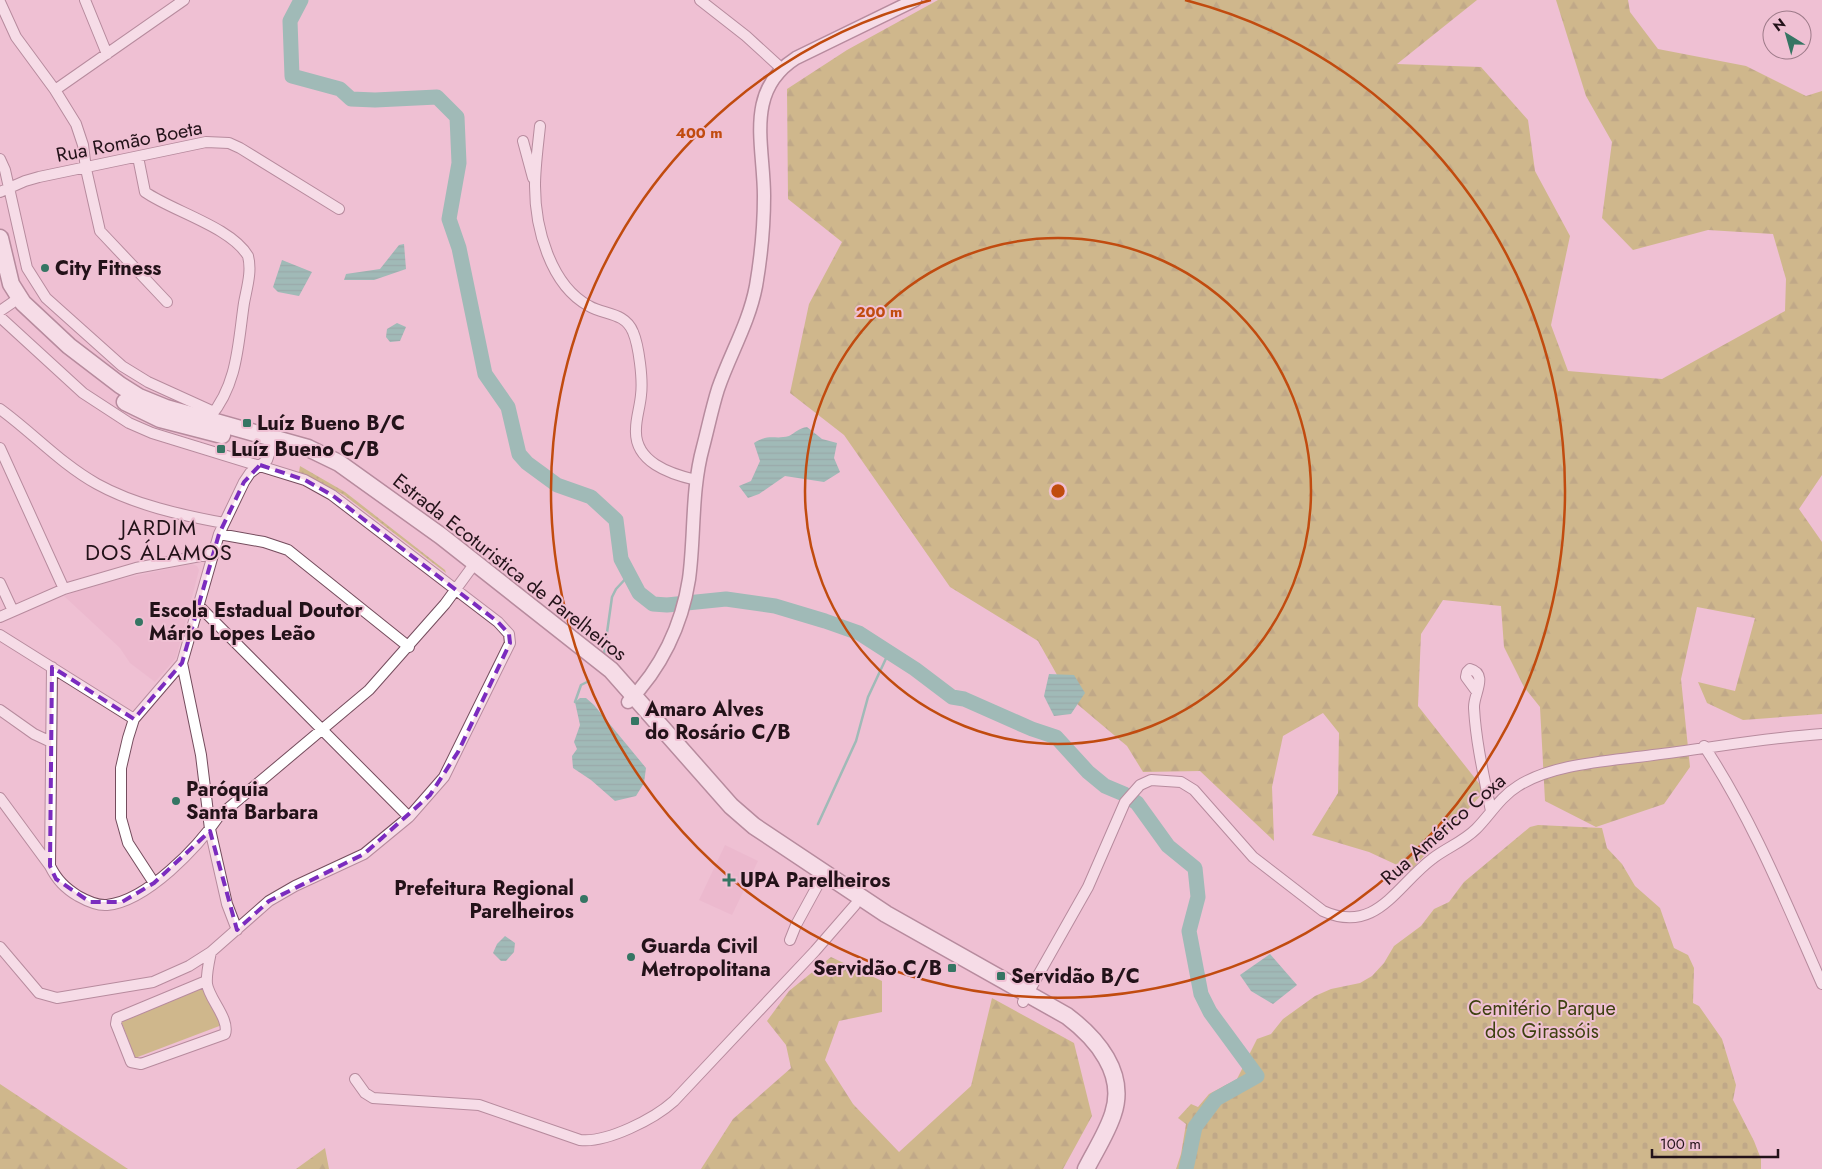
<svg xmlns="http://www.w3.org/2000/svg" width="1822" height="1169" viewBox="0 0 1822 1169" font-family="Jost,sans-serif">
<style>
.built{fill:#e8b2c8}
.grass{fill:url(#grass-dots)}
.forest{fill:url(#forest-firs)}
.cemetery{fill:url(#cemetery-stones)}
.park{fill:#a8ae36}
.water{fill:url(#water-rules)}
.lines{fill:none;stroke-linecap:round;stroke-linejoin:round}
.stream{stroke:#40b395;stroke-width:2.5}
.river{stroke:#40b395;stroke-width:15}
.minor-casing{stroke:#744c5d;stroke-width:12}
.tertiary-casing{stroke:#744c5d;stroke-width:15}
.primary-casing{stroke:#744c5d;stroke-width:19}
.minor{stroke:#fff;stroke-width:10}
.tertiary{stroke:#fff;stroke-width:12}
.primary{stroke:#fff;stroke-width:16}
.marked{fill:none;stroke:#7b2cbf;stroke-width:4;stroke-dasharray:10 6;stroke-linejoin:round}
.ring{fill:none;stroke:#c14b0f;stroke-width:2.5}
.poi-dot{fill:#357563;stroke:#efc0d3;stroke-width:2}
.labels{text-anchor:middle;stroke-width:4;stroke-linejoin:round;paint-order:stroke}
.street-label{font-size:20px;fill:#231219;stroke:#efc0d3}
.poi-label{font-size:20px;font-weight:bold;fill:#231219;stroke:#efc0d3;text-anchor:start}
.park-label{font-size:20px;fill:#3e4110;stroke:#efc0d3}
.quarter-label{font-size:22px;letter-spacing:1px;fill:#231219;stroke:#efc0d3}
.centre{fill:#c14b0f;stroke:#efc0d3;stroke-width:2.5}
.ring-label{font-size:15px;text-anchor:middle;font-weight:bold;fill:#c14b0f;stroke:#efc0d3;stroke-width:4;stroke-linejoin:round;paint-order:stroke}
</style>
<defs>
<pattern id="grass-dots" width="8" height="8" patternUnits="userSpaceOnUse" patternTransform="scale(1.25)"><rect width="8" height="8" fill="#a8ae36"/><path d="M2 2h.1M6 6h.1" fill="none" stroke="#888c2d" stroke-width="1.8" stroke-linecap="round"/></pattern>
<pattern id="forest-firs" width="22" height="20" patternUnits="userSpaceOnUse" patternTransform="scale(1.25)"><rect width="22" height="20" fill="#a8ae36"/><path d="M5 1l3.5 6h-7zM16 11l3.5 6h-7z" fill="#888c2d"/></pattern>
<pattern id="cemetery-stones" width="16" height="16" patternUnits="userSpaceOnUse" patternTransform="scale(1.25)"><rect width="16" height="16" fill="#a8ae36"/><path d="M2 7V4a2 2 0 0 1 4 0v3zM10 15v-3a2 2 0 0 1 4 0v3z" fill="#888c2d"/></pattern>
<pattern id="water-rules" width="6" height="5" patternUnits="userSpaceOnUse" patternTransform="scale(1.25)"><rect width="6" height="5" fill="#40b395"/><path d="M0 2.5h6" fill="none" stroke="#359079"/></pattern>
</defs>
<rect width="100%" height="100%" fill="#efc0d3"/>
<path class="built" d="M 192,564 L 197,566 L 199,570 L 176,658 L 155,682 L 130,663 L 120,648 L 64,596 L 102,583 Z
M 725,845 L 758,861 L 732,915 L 699,900 Z"/>
<path class="grass" d="M 300,466 L 345,492 L 445,570 L 446,573 L 344,495 L 299,472 Z"/>
<path class="forest" d="M 938,0 L 1477,0 L 1397,64 L 1481,67 L 1528,120 L 1535,171 L 1570,236 L 1551,325 L 1568,371 L 1662,379 L 1785,311 L 1786,279 L 1773,234 L 1708,230 L 1633,250 L 1602,218 L 1612,142 L 1586,96 L 1556,0 L 1628,0 L 1630,12 L 1658,49 L 1746,66 L 1806,96 L 1822,91 L 1822,475 L 1799,509 L 1822,542 L 1822,714 L 1743,720 L 1707,703 L 1698,682 L 1735,691 L 1755,618 L 1697,607 L 1681,679 L 1690,767 L 1664,804 L 1596,827 L 1545,801 L 1540,707 L 1524,687 L 1504,647 L 1501,606 L 1443,600 L 1421,634 L 1418,706 L 1485,791 L 1410,871 L 1369,852 L 1312,835 L 1338,793 L 1339,733 L 1323,713 L 1283,736 L 1272,787 L 1274,841 L 1200,771 L 1143,772 L 1127,746 L 1070,698 L 1038,641 L 950,587 L 844,435 L 790,393 L 809,304 L 842,242 L 788,199 L 787,89 L 847,50 Z
M 831,957 L 882,981 L 882,1012 L 839,1021 L 825,1060 L 853,1104 L 899,1152 L 971,1086 L 992,998 L 1074,1043 L 1092,1116 L 1063,1169 L 701,1169 L 733,1119 L 791,1068 L 786,1045 L 767,1021 L 789,991 Z
M 0,1084 L 128,1169 L 0,1169 Z
M 325,1148 L 329,1169 L 296,1169 Z"/>
<path class="cemetery" d="M 1538,825 L 1602,828 L 1607,848 L 1622,864 L 1635,886 L 1660,908 L 1674,948 L 1688,955 L 1694,968 L 1693,1003 L 1699,1006 L 1722,1039 L 1736,1085 L 1733,1100 L 1754,1141 L 1761,1159 L 1761,1169 L 1176,1169 L 1181,1154 L 1186,1124 L 1178,1118 L 1191,1104 L 1198,1107 L 1209,1094 L 1237,1079 L 1257,1039 L 1271,1034 L 1283,1019 L 1315,996 L 1331,989 L 1360,983 L 1372,976 L 1384,963 L 1394,946 L 1421,926 L 1434,909 L 1449,902 L 1464,882 L 1530,827 Z"/>
<path class="park" d="M 204,986 L 222,1025 L 135,1058 L 120,1018 Z"/>
<path class="water" d="M 404,244 L 406,269 L 374,280 L 344,280 L 346,274 L 380,269 L 399,245 Z
M 282,260 L 312,272 L 299,296 L 278,292 L 273,287 Z
M 397,323 L 406,327 L 400,341 L 390,342 L 386,337 L 387,329 Z
M 807,427 L 822,439 L 837,443 L 834,458 L 840,472 L 824,482 L 785,476 L 759,494 L 748,498 L 739,486 L 751,481 L 760,461 L 754,443 C 770,433 774,440 789,436 C 795,433 799,428 807,427 Z
M 1049,674 L 1074,675 L 1085,693 L 1071,714 L 1054,716 L 1044,696 Z
M 580,698 L 586,698 L 594,705 L 646,768 L 644,783 L 636,796 L 615,801 L 591,780 L 573,768 L 572,756 L 577,749 L 574,742 L 580,725 L 575,702 Z
M 505,936 L 515,943 L 514,952 L 506,961 L 501,961 L 493,953 L 497,944 Z
M 1270,954 L 1297,985 L 1273,1004 L 1251,991 L 1240,975 Z"/>
<g class="lines">
<path class="stream" d="M 604,654 L 612,597 L 616,589 L 629,575
M 575,702 L 581,685 L 589,681
M 818,824 L 856,741 L 868,697 L 889,652"/>
<path class="river" d="M 301,0 L 290,21 L 292,76 L 340,89 L 351,99 L 375,100 L 437,97 L 457,117 L 459,163 L 449,219 L 459,248 L 485,374 L 508,407 L 519,454 L 527,463 L 557,485 L 591,497 L 616,520 L 621,559 L 639,593 L 653,604 L 667,605 L 726,599 L 775,606 L 825,621 L 859,633 L 915,669 L 952,697 L 964,699 L 1032,729 L 1056,737 L 1088,772 L 1105,786 L 1124,794 L 1137,803 L 1168,846 L 1195,868 L 1198,897 L 1189,931 L 1201,994 L 1210,1012 L 1257,1076 L 1216,1099 L 1195,1127 L 1186,1169"/>
<defs>
<path id="minor" d="M 85,0 L 107,54
M 700,0 L 746,36 L 781,68
M 0,2 L 16,37 L 55,90 L 76,124 L 83,145 L 86,169 L 100,231 L 167,302
M 55,90 L 184,0
M 540,126 C 538,146 535,166 535,186 C 535,227 550,285 589,306 C 604,315 625,312 633,332 C 639,346 643,380 641,395 C 640,407 636,418 636,429 C 634,462 670,474 696,480
M 523,141 L 533,178
M 138,157 L 145,192 C 172,211 231,227 248,256 C 252,271 247,287 244,303 C 238,343 238,384 210,417
M 0,159 L 5,170 L 27,268 L 46,298 L 122,366 L 148,382 L 214,412
M 0,192 L 25,181 L 39,177 L 206,142 L 229,143 L 240,148 L 339,209
M 0,311 L 19,298
M 0,317 L 83,393 L 129,423 L 152,433 L 305,480 L 332,495 L 498,622 L 509,634 L 510,643 L 444,777 L 409,817 L 364,854 L 295,886 L 269,901 L 211,952 L 189,966 L 153,982 L 57,998 L 39,993 L 0,947
M 0,409 C 33,433 61,464 97,484 C 135,505 181,515 224,523
M 0,448 L 64,589
M 219,534 L 264,542 L 288,550 L 409,647
M 0,583 L 13,611
M 200,607 L 409,817
M 0,617 L 64,589 L 136,568 L 211,554
M 0,635 L 134,719
M 182,663 L 201,755 L 210,829 L 227,904 L 237,930
M 1477,692 L 1466,677 L 1467,672 L 1470,669 C 1489,674 1473,695 1474,708 C 1476,743 1484,777 1491,811
M 0,710 L 34,734 L 49,741
M 1704,746 C 1753,820 1786,903 1822,984
M 0,798 L 50,866 C 57,880 65,888 78,896 C 87,901 97,906 107,905 C 147,901 198,847 219,816 L 369,690 L 445,604 L 475,563
M 50,866 L 52,667
M 154,883 L 128,843 L 121,818 L 121,768 L 128,738 L 134,719 L 182,663 L 219,534 L 244,482 L 250,473 L 267,460 L 274,440
M 790,940 L 796,925 L 820,881
M 206,981 L 117,1018 L 116,1024 L 131,1062 L 141,1064 L 225,1034 C 230,1019 209,999 207,984 C 206,974 209,962 211,952
M 1023,1002 L 1088,887 L 1125,802 L 1140,785 L 1151,780 L 1181,782 L 1194,790 L 1253,857 L 1323,911 C 1376,935 1396,886 1432,859 C 1446,848 1463,842 1476,829 C 1490,815 1500,797 1518,786 C 1554,763 1612,761 1653,755 C 1710,748 1765,738 1822,734
M 355,1079 L 365,1093 L 373,1098 L 479,1105 L 580,1140 C 607,1143 654,1119 674,1101 L 815,951 L 855,905"/>
<path id="tertiary" d="M 628,702 C 661,669 682,625 689,579 C 695,535 691,491 703,447 C 708,428 712,408 718,389 C 730,354 749,323 756,286 C 761,257 764,225 764,196 C 764,145 744,91 796,58 L 915,0"/>
<path id="primary" d="M 0,238 L 11,284 L 23,303 L 69,346 L 120,385 L 139,397 L 166,408 L 308,448 L 339,463 L 441,536 L 611,670 L 731,806 L 754,826 L 886,914 L 1067,1016 C 1096,1038 1127,1073 1113,1114 C 1107,1133 1095,1151 1086,1169
M 125,402 L 160,419 L 222,435"/>
</defs>
<use href="#minor" class="minor-casing"/>
<use href="#tertiary" class="tertiary-casing"/>
<use href="#primary" class="primary-casing"/>
<use href="#minor" class="minor"/>
<use href="#tertiary" class="tertiary"/>
<use href="#primary" class="primary"/>
</g>
<path d="M0 0H1822V1169H0ZM 260,465 L 305,480 L 332,495 L 498,622 L 509,634 L 510,643 L 458,752 L 430,795 L 364,854 L 269,901 L 237,930 L 210,831 L 154,883 L 122,902 L 90,902 L 56,879 L 50,866 L 52,667 L 134,719 L 182,663 L 219,534 L 244,482 Z" fill="#efc0d3" fill-opacity=".55" fill-rule="evenodd"/>
<path class="marked" d="M 260,465 L 305,480 L 332,495 L 498,622 L 509,634 L 510,643 L 458,752 L 430,795 L 364,854 L 269,901 L 237,930 L 210,831 L 154,883 L 122,902 L 90,902 L 56,879 L 50,866 L 52,667 L 134,719 L 182,663 L 219,534 L 244,482 Z"/>
<g class="ring">
<circle cx="1058" cy="491" r="253"/>
<path d="M1185 0A507 507 0 1 1 931 0"/>
</g>
<g class="poi-dot">
<circle cx="45" cy="268" r="5"/>
<rect x="242" y="418" width="10" height="10" rx="2.5"/>
<rect x="216" y="444" width="10" height="10" rx="2.5"/>
<circle cx="139" cy="622" r="5"/>
<rect x="630" y="716" width="10" height="10" rx="2.5"/>
<circle cx="176" cy="801" r="5"/>
<path d="M726.5 872.5h5v5h5v5h-5v5h-5v-5h-5v-5h5z"/>
<circle cx="584" cy="899" r="5"/>
<circle cx="631" cy="957" r="5"/>
<rect x="947" y="963" width="10" height="10" rx="2.5"/>
<rect x="996" y="971" width="10" height="10" rx="2.5"/>
</g>
<g class="labels">
<g class="street-label">
<text transform="translate(129 141) rotate(-11)" y="7">Rua Romão Boeta</text>
<text transform="translate(510 567) rotate(38)" y="7">Estrada Ecoturistica de Parelheiros</text>
<text transform="translate(1443 829) rotate(-41)" y="7">Rua Américo Coxa</text>
</g>
<g class="poi-label">
<text x="55" y="275">City Fitness</text>
<text x="257" y="430">Luíz Bueno B/C</text>
<text x="231" y="456">Luíz Bueno C/B</text>
<text x="149" y="617">Escola Estadual Doutor<tspan x="149" dy="23">Mário Lopes Leão</tspan></text>
<text x="645" y="716">Amaro Alves<tspan x="645" dy="23">do Rosário C/B</tspan></text>
<text x="186" y="796">Paróquia<tspan x="186" dy="23">Santa Barbara</tspan></text>
<text x="740" y="887">UPA Parelheiros</text>
<text x="574" y="895" text-anchor="end">Prefeitura Regional<tspan x="574" dy="23">Parelheiros</tspan></text>
<text x="641" y="953">Guarda Civil<tspan x="641" dy="23">Metropolitana</tspan></text>
<text x="942" y="975" text-anchor="end">Servidão C/B</text>
<text x="1011" y="983">Servidão B/C</text>
</g>
<g class="park-label">
<text x="1542" y="1015">Cemitério Parque<tspan x="1542" dy="23">dos Girassóis</tspan></text>
</g>
<g class="quarter-label">
<text x="159" y="535">JARDIM<tspan x="159" dy="25">DOS ÁLAMOS</tspan></text>
</g>
</g>
<circle cx="1058" cy="491" r="8" class="centre"/>
<g class="ring-label">
<text x="699" y="138">400 m</text>
<text x="879" y="317">200 m</text>
</g>
<g transform="translate(1787 35) rotate(323)"><circle r="24" fill="#efc0d3" stroke="#9d7a89"/>
<path d="M0-4L9 19L0 12L-9 19Z" fill="#357563"/>
<text y="-8" font-size="14" font-weight="bold" text-anchor="middle" fill="#231219">N</text>
</g>
<path d="M1652 1149v8h126v-8" fill="none" stroke="#231219" stroke-width="2.5"/>
<text x="1660" y="1149" font-size="15" fill="#231219" stroke="#efc0d3" stroke-width="4" paint-order="stroke">100 m</text>
</svg>
